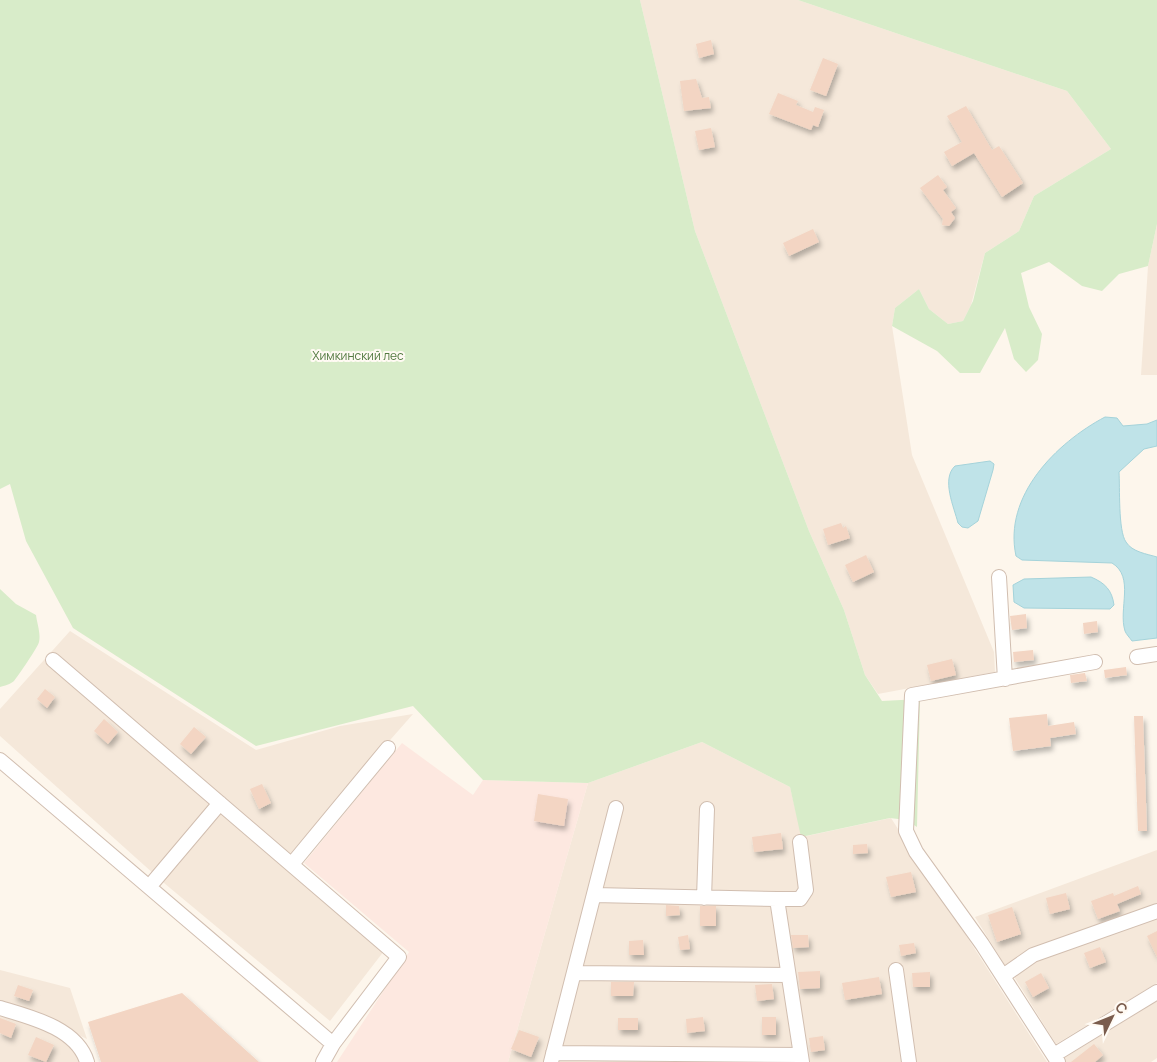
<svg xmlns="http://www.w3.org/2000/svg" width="1157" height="1062" viewBox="0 0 1157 1062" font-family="Manrope,sans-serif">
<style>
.residential{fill:#f5e8da}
.commercial{fill:#fde8e0}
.green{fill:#d8ecc9}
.water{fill:#bfe3e8;stroke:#a5d3da}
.building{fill:#f3d5c3;filter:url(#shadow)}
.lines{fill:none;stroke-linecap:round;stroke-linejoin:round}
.minor-casing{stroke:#d1beb0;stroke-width:16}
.minor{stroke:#fff;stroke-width:14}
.labels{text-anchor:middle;stroke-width:4;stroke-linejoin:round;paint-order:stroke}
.park-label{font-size:12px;fill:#537a41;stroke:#fffaf3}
</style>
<defs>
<filter id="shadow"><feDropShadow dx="2.5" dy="4.5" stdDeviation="2.5" flood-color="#0004"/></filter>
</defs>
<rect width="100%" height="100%" fill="#fdf6ec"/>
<path class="residential" d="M 640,0 L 798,0 L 1067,91 L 1111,149 L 1034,196 L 1019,231 L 985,253 L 971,305 L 963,321 L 948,324 L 929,309 L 919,289 L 895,308 L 892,326 L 912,455 L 994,652 L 995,672 L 878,694 L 865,675 L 844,610 L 809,531 L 695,231 Z
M 1157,224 L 1157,375 L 1141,375 L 1148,266 Z
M 70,631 L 256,750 L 340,726 L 413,714 L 281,864 L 384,951 L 330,1021 L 164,883 L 0,736 L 0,709 Z
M 702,742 L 790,787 L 802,837 L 891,818 L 1047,1062 L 508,1062 L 588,783 Z
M 1157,850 L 1157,905 L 1006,967 L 975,917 Z
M 1157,918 L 1157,983 L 1056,1044 L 1013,975 L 1034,962 Z
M 0,970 L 70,988 L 87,1039 L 32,1013 L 0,1004 Z
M 1157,1001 L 1157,1058 L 1151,1062 L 1066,1062 L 1064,1058 Z
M 0,1012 L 53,1034 L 72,1048 L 81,1062 L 0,1062 Z"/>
<path class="commercial" d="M 402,743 L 473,795 L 483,780 L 588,783 L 508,1062 L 337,1062 L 409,952 L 304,863 Z"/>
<path class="green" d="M 0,0 L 640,0 L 695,231 L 809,531 L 844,610 L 865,675 L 882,701 L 920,699 L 917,827 L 906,820 L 890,818 L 801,837 L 790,787 L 702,742 L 588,783 L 483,780 L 413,706 L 256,746 L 73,628 L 26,541 L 10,484 L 0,489 Z
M 798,0 L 1157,0 L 1157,224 L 1148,266 L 1119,274 L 1102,291 L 1082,286 L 1049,262 L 1021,273 L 1029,307 L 1042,334 L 1038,360 L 1026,372 L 1014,359 L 1005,328 L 980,373 L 960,373 L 937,351 L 892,326 L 895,308 L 919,289 L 929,309 L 948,324 L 963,321 L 973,301 L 985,253 L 1019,231 L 1034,196 L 1111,149 L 1067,91 Z
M 0,589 L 16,604 L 36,615 C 37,623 41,634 39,642 C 38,647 18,676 14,681 C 11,684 4,686 0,687 Z"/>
<path class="water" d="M 1105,417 L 1117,418 L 1123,426 L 1147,424 L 1157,420 L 1157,446 L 1144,449 L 1119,472 C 1120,487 1118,531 1126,542 C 1132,552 1147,554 1157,557 L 1157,638 L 1132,641 C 1130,638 1126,634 1125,631 C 1118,609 1135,577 1112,563 L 1022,560 L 1016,556 C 1003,496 1056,443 1105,417 Z
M 990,461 L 994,464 L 993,470 L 978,521 L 968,528 L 962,527 L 958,523 C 954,507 941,479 955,466 Z
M 1091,577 C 1105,583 1112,590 1114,605 L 1110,609 L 1024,608 L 1014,602 L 1013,585 L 1024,579 Z"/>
<path class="building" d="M 711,40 L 714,54 L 699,58 L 696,44 Z
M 823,58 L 838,64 L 826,96 L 810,90 Z
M 696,79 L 702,98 L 709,97 L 711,108 L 684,111 L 680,81 Z
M 778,93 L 798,101 L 796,105 L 813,112 L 815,107 L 824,110 L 818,127 L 813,125 L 811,130 L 769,114 Z
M 966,106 L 992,150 L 999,146 L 1023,183 L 1002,197 L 974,153 L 952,166 L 944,152 L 962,142 L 947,116 Z
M 711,128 L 715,147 L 699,150 L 695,131 Z
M 938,175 L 947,187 L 943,190 L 956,208 L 951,212 L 955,218 L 949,226 L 942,225 L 943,219 L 920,188 Z
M 813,229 L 819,242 L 789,256 L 783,243 Z
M 841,523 L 843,528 L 846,526 L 850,538 L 828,545 L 823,529 Z
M 866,555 L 874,572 L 853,582 L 845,565 Z
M 1026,614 L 1027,628 L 1012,630 L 1010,616 Z
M 1097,621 L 1098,632 L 1084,634 L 1083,623 Z
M 1033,650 L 1034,660 L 1014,662 L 1013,652 Z
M 952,659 L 956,675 L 931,681 L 927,665 Z
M 1126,667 L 1127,675 L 1105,678 L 1104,670 Z
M 1085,673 L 1087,681 L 1071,683 L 1070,675 Z
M 45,689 L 55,697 L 47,708 L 37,699 Z
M 1047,714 L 1048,726 L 1074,722 L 1076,734 L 1050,738 L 1051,746 L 1013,751 L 1009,718 Z
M 1134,716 L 1143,716 L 1147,831 L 1138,831 Z
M 104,719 L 118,732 L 108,744 L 94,731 Z
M 194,727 L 206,737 L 191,754 L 180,744 Z
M 262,784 L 271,803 L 259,809 L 250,789 Z
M 538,794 L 568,799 L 564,826 L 534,821 Z
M 781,833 L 783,849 L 754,852 L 752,837 Z
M 867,844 L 868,853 L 853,854 L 853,845 Z
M 911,872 L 916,892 L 891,897 L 886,877 Z
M 1138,886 L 1141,894 L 1117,904 L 1120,911 L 1098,919 L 1091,901 L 1113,893 L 1114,896 Z
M 1066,893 L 1070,909 L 1050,914 L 1046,898 Z
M 666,905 L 679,906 L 680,915 L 666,916 Z
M 700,906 L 716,906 L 716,926 L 700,926 Z
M 1012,907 L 1021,934 L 997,942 L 988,915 Z
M 1157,931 L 1157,957 L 1147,936 Z
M 688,935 L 690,949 L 680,950 L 678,937 Z
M 791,935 L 808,935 L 809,947 L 793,948 Z
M 643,940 L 644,955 L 629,955 L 629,941 Z
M 914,943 L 916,953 L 901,956 L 899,945 Z
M 1100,947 L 1106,962 L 1090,968 L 1084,953 Z
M 820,971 L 820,988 L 800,989 L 798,972 Z
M 930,972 L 930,987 L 913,987 L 912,973 Z
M 1041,973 L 1049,988 L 1033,997 L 1025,982 Z
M 879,977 L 882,994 L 845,1000 L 842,983 Z
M 611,982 L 634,982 L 633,996 L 611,996 Z
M 772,984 L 774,999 L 757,1001 L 755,985 Z
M 18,985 L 33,990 L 29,1001 L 14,996 Z
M 182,993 L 259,1062 L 101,1062 L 88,1022 Z
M 703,1017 L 705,1031 L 687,1033 L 686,1019 Z
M 762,1017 L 776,1017 L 776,1035 L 762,1035 Z
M 0,1018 L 16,1024 L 11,1038 L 0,1033 Z
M 618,1018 L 638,1018 L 638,1030 L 618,1030 Z
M 519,1030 L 539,1037 L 531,1057 L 511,1049 Z
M 823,1036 L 825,1050 L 811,1052 L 809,1038 Z
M 36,1037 L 54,1045 L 46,1062 L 28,1055 Z
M 1094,1044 L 1103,1055 L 1095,1062 L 1071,1062 Z"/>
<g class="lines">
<defs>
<path id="minor" d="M 999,577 L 1005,679
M 1137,657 L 1157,654
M 53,660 L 399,957 L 333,1044 L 323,1062
M 0,760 L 333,1044
M 292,864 L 388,748
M 149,887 L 220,803
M 594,895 L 777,899 L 802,1062
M 704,898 L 707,809
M 777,899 L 800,899 L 806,890 L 800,842
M 896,970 L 909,1062
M 574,973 L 788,975
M 1003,976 L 1033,955 L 1157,911
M 0,1008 C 30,1017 77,1028 87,1062
M 553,1053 L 801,1055
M 1054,1055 L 1157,992
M 551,1062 L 616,808
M 1058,1062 L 982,944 L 916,852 L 906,831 L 912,695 L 1095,662"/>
</defs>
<use href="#minor" class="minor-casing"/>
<use href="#minor" class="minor"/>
</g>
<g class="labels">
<g class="park-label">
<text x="358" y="360">Химкинский лес</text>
</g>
</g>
<g transform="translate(1112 1017) rotate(47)" stroke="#fffaf3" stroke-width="4" paint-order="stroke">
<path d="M0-4L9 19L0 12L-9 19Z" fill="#7a5c4d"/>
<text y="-8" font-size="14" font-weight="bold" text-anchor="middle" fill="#7a5c4d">С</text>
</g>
</svg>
